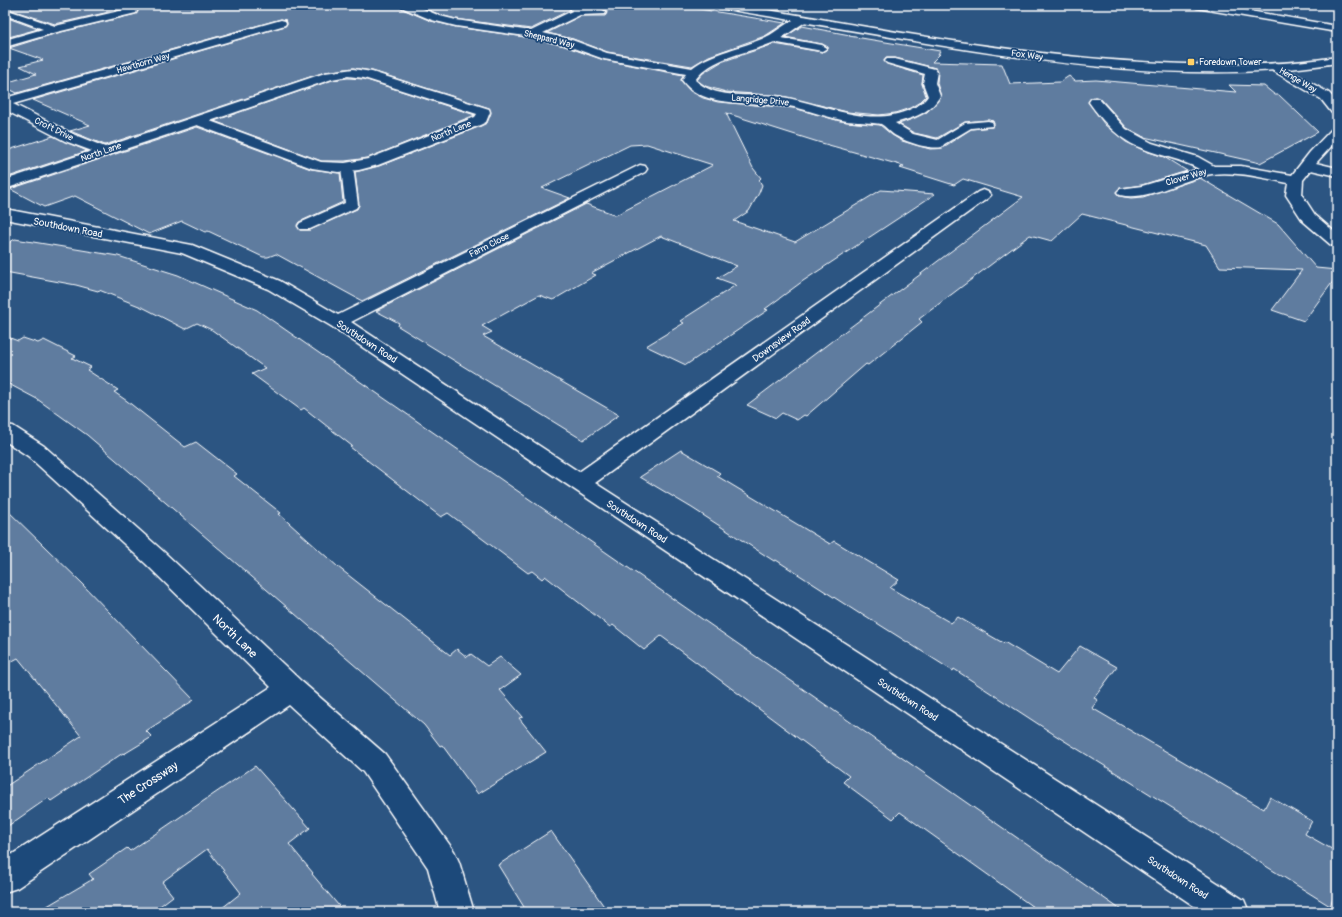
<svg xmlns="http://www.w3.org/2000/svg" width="1342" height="917" viewBox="0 0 1342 917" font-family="Pangolin,sans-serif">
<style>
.building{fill:#5e7c9f;stroke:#fff}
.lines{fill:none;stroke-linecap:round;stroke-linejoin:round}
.service-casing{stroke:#fff;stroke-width:3}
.minor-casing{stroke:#fff;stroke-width:3}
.tertiary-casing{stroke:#fff;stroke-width:3}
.service{fill:#1f4a7a;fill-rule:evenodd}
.minor{fill:#1f4a7a;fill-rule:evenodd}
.tertiary{fill:#1f4a7a;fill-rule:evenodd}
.poi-dot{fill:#ffd166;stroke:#1f4a7a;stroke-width:1.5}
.labels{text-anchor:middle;stroke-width:3.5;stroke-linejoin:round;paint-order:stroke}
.far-street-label{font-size:9px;fill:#fff;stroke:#1f4a7a}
.far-poi-label{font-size:9px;fill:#fff;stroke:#1f4a7a;text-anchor:start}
.street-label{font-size:10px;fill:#fff;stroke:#1f4a7a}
.near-street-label{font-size:12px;fill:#fff;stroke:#1f4a7a}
</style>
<rect width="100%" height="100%" fill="#2c5582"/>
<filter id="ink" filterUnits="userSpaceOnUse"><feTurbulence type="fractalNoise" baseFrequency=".025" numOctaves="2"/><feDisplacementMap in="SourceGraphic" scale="8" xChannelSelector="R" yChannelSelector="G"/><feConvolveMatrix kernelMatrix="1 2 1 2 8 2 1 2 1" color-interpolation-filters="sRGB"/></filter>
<g filter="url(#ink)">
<path class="building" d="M 5,5 L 399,5 L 400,8 L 431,21 L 456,27 L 532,38 L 565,46 L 604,60 L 683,75 L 681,80 L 690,91 L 703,98 L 718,102 L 794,108 L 840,121 L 880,125 L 892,135 L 902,141 L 930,149 L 942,148 L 971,129 L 992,127 L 994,125 L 993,121 L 988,120 L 965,122 L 937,138 L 914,133 L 899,124 L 915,118 L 927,112 L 941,97 L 937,83 L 938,72 L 935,68 L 895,58 L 886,58 L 884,61 L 887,64 L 923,75 L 922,84 L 926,96 L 920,102 L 910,108 L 895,113 L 879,115 L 847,112 L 782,96 L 726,92 L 705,86 L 697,80 L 703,73 L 721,62 L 774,44 L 822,52 L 828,49 L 828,47 L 822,44 L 785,37 L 802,26 L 850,35 L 849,36 L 940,51 L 938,54 L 940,54 L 932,62 L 1002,64 L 1010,84 L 1060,82 L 1069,76 L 1075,81 L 1096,80 L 1236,92 L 1229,85 L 1264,86 L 1275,95 L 1279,95 L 1318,132 L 1260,163 L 1144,137 L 1127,128 L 1100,98 L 1095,97 L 1091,98 L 1088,102 L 1105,125 L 1126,142 L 1143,150 L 1164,157 L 1187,171 L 1142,185 L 1120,188 L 1116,192 L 1119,196 L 1131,198 L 1143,197 L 1200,178 L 1278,224 L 1316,268 L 1337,270 L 1337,276 L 1304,321 L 1272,310 L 1302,270 L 1220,267 L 1206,245 L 1082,214 L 1052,241 L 1030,235 L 919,319 L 922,322 L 868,365 L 866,364 L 806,416 L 804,415 L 797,420 L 782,413 L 776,418 L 747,405 L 1023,197 L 963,179 L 954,185 L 900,168 L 904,166 L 818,142 L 726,113 L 753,168 L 761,178 L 759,180 L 762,185 L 759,193 L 749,211 L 734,221 L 795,242 L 881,190 L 935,194 L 803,281 L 765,309 L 768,310 L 686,365 L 646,346 L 684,323 L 680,321 L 736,285 L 717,278 L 737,266 L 661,236 L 591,273 L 596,275 L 553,300 L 539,295 L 482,326 L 492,332 L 483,336 L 619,415 L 583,440 L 398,326 L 399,323 L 376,311 L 586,204 L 616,215 L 713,165 L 647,144 L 630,145 L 542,188 L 570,198 L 362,301 L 276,254 L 268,257 L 263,257 L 208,231 L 205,232 L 182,221 L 149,234 L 75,196 L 44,207 L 10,189 L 197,127 L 311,169 L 340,173 L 343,202 L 299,222 L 297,225 L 300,230 L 310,230 L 357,209 L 359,205 L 355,172 L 379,166 L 481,126 L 487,123 L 491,113 L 489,108 L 372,71 L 353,68 L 325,72 L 105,145 L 70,131 L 90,125 L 33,100 L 285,26 L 287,24 L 286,20 L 281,19 L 17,93 L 5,87 L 5,83 L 36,74 L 20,66 L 43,60 L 9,48 L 57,33 L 136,14 L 138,11 L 132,7 L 55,24 L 5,8 Z
M 418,5 L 568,5 L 570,10 L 531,29 L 456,19 L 440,15 Z
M 581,5 L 675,5 L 785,23 L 765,36 L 709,56 L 692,66 L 607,52 L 573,39 L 547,33 L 580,16 L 605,16 L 607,13 L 602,8 L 582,8 Z
M 5,17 L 38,29 L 5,38 Z
M 348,78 L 364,79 L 475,115 L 368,158 L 345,161 L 321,161 L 214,121 L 332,80 Z
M 53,136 L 87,151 L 5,178 L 5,151 Z
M 15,239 L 118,256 L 178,275 L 257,310 L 1124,912 L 1040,912 L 900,812 L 893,819 L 843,782 L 849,776 L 661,636 L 644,650 L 613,625 L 610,627 L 545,576 L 542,579 L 532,571 L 528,573 L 448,513 L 441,517 L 350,447 L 352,446 L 304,408 L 301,410 L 252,374 L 265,368 L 212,330 L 197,323 L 185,329 L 144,308 L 99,290 L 98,291 L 76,285 L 5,272 L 5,245 Z
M 5,336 L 18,341 L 23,338 L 38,343 L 44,340 L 76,356 L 72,358 L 91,367 L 87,370 L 118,390 L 114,392 L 127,401 L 185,447 L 196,442 L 237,474 L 234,476 L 281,513 L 279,514 L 338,567 L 450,655 L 457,649 L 467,657 L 471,654 L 487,666 L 500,657 L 521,675 L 500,690 L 523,717 L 519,718 L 546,752 L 478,794 L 442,745 L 440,746 L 424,725 L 87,435 L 37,399 L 5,382 Z
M 681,450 L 720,473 L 717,476 L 830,544 L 834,541 L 899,580 L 890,588 L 951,623 L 958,617 L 1003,643 L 1004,642 L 1057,674 L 1080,646 L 1117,667 L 1094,698 L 1098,700 L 1092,708 L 1264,809 L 1270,797 L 1312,821 L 1305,834 L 1337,852 L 1337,889 L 1330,906 L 1055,735 L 954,669 L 953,671 L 861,613 L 860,614 L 776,560 L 774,561 L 692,508 L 640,477 Z
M 5,508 L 83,584 L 82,584 L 194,700 L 146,731 L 152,737 L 124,754 L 123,753 L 51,801 L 48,798 L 5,828 L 5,787 L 81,736 L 18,658 L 5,665 Z
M 255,766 L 310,828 L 289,844 L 313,873 L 312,874 L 344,912 L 217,912 L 241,893 L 207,849 L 162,882 L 173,896 L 152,912 L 37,912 L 93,879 L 89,874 L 127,848 L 130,851 Z
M 551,831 L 572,861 L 608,912 L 527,912 L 498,865 Z"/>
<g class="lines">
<defs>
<path id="service" d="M 770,36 L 822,45 L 827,48 L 822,51 L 767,41 L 765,39 L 767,37 Z
M 988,121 L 992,122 L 993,124 L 992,126 L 971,128 L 941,146 L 933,146 L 931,144 L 965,123 Z
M 347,163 L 351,165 L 353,167 L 358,205 L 356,208 L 310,229 L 300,229 L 298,226 L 300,223 L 345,203 L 341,167 L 343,165 Z"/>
<path id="minor" d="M 400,5 L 414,5 L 440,16 L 456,20 L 531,31 L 572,11 L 569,5 L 579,5 L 581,9 L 601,9 L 606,12 L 605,14 L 580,15 L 543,33 L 572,40 L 607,53 L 692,68 C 714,51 741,49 766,37 C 777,32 796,14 807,17 L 808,19 L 807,21 C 795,28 785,37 772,43 C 746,54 713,56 695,80 C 719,102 753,92 782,97 C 824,104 870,129 911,109 C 918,106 924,102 928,96 L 923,83 L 925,74 L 887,63 L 885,61 L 887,59 L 895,59 L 935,69 L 937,72 L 935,83 L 940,96 C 930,113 913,118 895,123 L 913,134 L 942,141 L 944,144 L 942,147 C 929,150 903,141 893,134 C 889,131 885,126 881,124 C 877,123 855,122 847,121 C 829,118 812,111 794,107 C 761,100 703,111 682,80 L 686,74 L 604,59 L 565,45 L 532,37 L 456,26 L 432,20 L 401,7 Z
M 1192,5 L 1215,5 L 1337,26 L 1337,32 L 1197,8 Z
M 132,8 L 137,11 L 136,13 L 57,32 L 5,47 L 5,40 L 43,29 L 5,15 L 5,9 L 55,26 Z
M 281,20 L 285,21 L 286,23 L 285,25 L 13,104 L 75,135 L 105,147 L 325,73 L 353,69 L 372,72 L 489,109 L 490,112 L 486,122 L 480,125 L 378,165 L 359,170 L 338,172 L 312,168 L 197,125 L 5,189 L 5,180 L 92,151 L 65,141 L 5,110 L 5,98 ZM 348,76 L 364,78 L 477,114 L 475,117 L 470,119 L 368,159 L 345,163 L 321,162 L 210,121 L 332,79 Z
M 1276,63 L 1329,93 L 1337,102 L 1337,114 L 1332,113 L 1321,99 L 1272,70 L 1270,67 L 1272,64 Z
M 1095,98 L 1099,99 L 1126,129 L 1152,143 L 1198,157 L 1214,166 L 1241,166 L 1292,175 L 1310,152 L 1332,129 L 1337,128 L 1337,140 L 1316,163 L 1337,168 L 1337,176 L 1311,170 L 1303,180 L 1302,195 L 1315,215 L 1337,234 L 1337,247 L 1331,245 L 1303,221 L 1286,195 L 1288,183 C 1264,178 1237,171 1212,174 C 1184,178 1148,202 1120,195 L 1117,192 L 1120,189 L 1142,186 L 1199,169 C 1181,159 1162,156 1144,149 C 1120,141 1103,122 1089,102 L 1091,99 Z
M 640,165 L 645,166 L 647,169 L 645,172 L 351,322 L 579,472 L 978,192 L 983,190 L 988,192 L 991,195 L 988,198 L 595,483 L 1244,900 L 1249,912 L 1203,912 L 331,326 L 268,289 L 182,253 L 5,219 L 5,209 L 192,245 L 280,281 L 338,315 Z
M 5,425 L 13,426 L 44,446 L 164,552 L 301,681 L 385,754 L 454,851 L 459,862 L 474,912 L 440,912 L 428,868 L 363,772 L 289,705 L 17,888 L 5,892 L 5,859 L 271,687 L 146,564 L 28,456 L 5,441 Z"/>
<path id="tertiary" d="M 715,5 L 738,5 C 879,28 1019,57 1162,63 C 1220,66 1279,66 1337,57 L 1337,63 C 1199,85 1051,64 914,41 C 849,30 785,19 720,8 Z"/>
</defs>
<use href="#service" class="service-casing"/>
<use href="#minor" class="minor-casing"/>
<use href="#tertiary" class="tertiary-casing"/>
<use href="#service" class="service"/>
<use href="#minor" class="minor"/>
<use href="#tertiary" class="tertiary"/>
</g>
</g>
<rect class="poi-dot" x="1187" y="58" width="8" height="8" rx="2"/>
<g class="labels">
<g class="far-street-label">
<text transform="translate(549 39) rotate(14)" y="3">Sheppard Way</text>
<text transform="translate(1027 55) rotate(8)" y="3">Fox Way</text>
<text transform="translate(143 63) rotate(-16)" y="3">Hawthorn Way</text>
<text transform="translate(1298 80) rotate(30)" y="3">Henge Way</text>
<text transform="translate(760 100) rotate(5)" y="3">Langridge Drive</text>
<text transform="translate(54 129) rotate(26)" y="3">Croft Drive</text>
<text transform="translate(451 131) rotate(-22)" y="3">North Lane</text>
<text transform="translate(101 152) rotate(-19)" y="3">North Lane</text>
<text transform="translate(1186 177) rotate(-16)" y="3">Clover Way</text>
<text transform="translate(489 245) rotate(-27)" y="3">Farm Close</text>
</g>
<g class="far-poi-label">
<text x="1199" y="65">Foredown Tower</text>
</g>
<g class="street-label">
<text transform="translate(68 227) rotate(11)" y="4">Southdown Road</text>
<text transform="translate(781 339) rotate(-36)" y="4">Downsview Road</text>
<text transform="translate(367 341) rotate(33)" y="4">Southdown Road</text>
<text transform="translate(637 521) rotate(33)" y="4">Southdown Road</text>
<text transform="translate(908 699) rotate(33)" y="4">Southdown Road</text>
<text transform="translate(1178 877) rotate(33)" y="4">Southdown Road</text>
</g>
<g class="near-street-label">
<text transform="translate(235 636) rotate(44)" y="4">North Lane</text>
<text transform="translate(148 783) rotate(-33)" y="4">The Crossway</text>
</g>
</g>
<rect width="1342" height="917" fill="none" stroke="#1f4a7a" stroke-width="20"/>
<rect x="10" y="10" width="1322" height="897" fill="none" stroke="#fff" stroke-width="1.5" filter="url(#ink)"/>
</svg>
